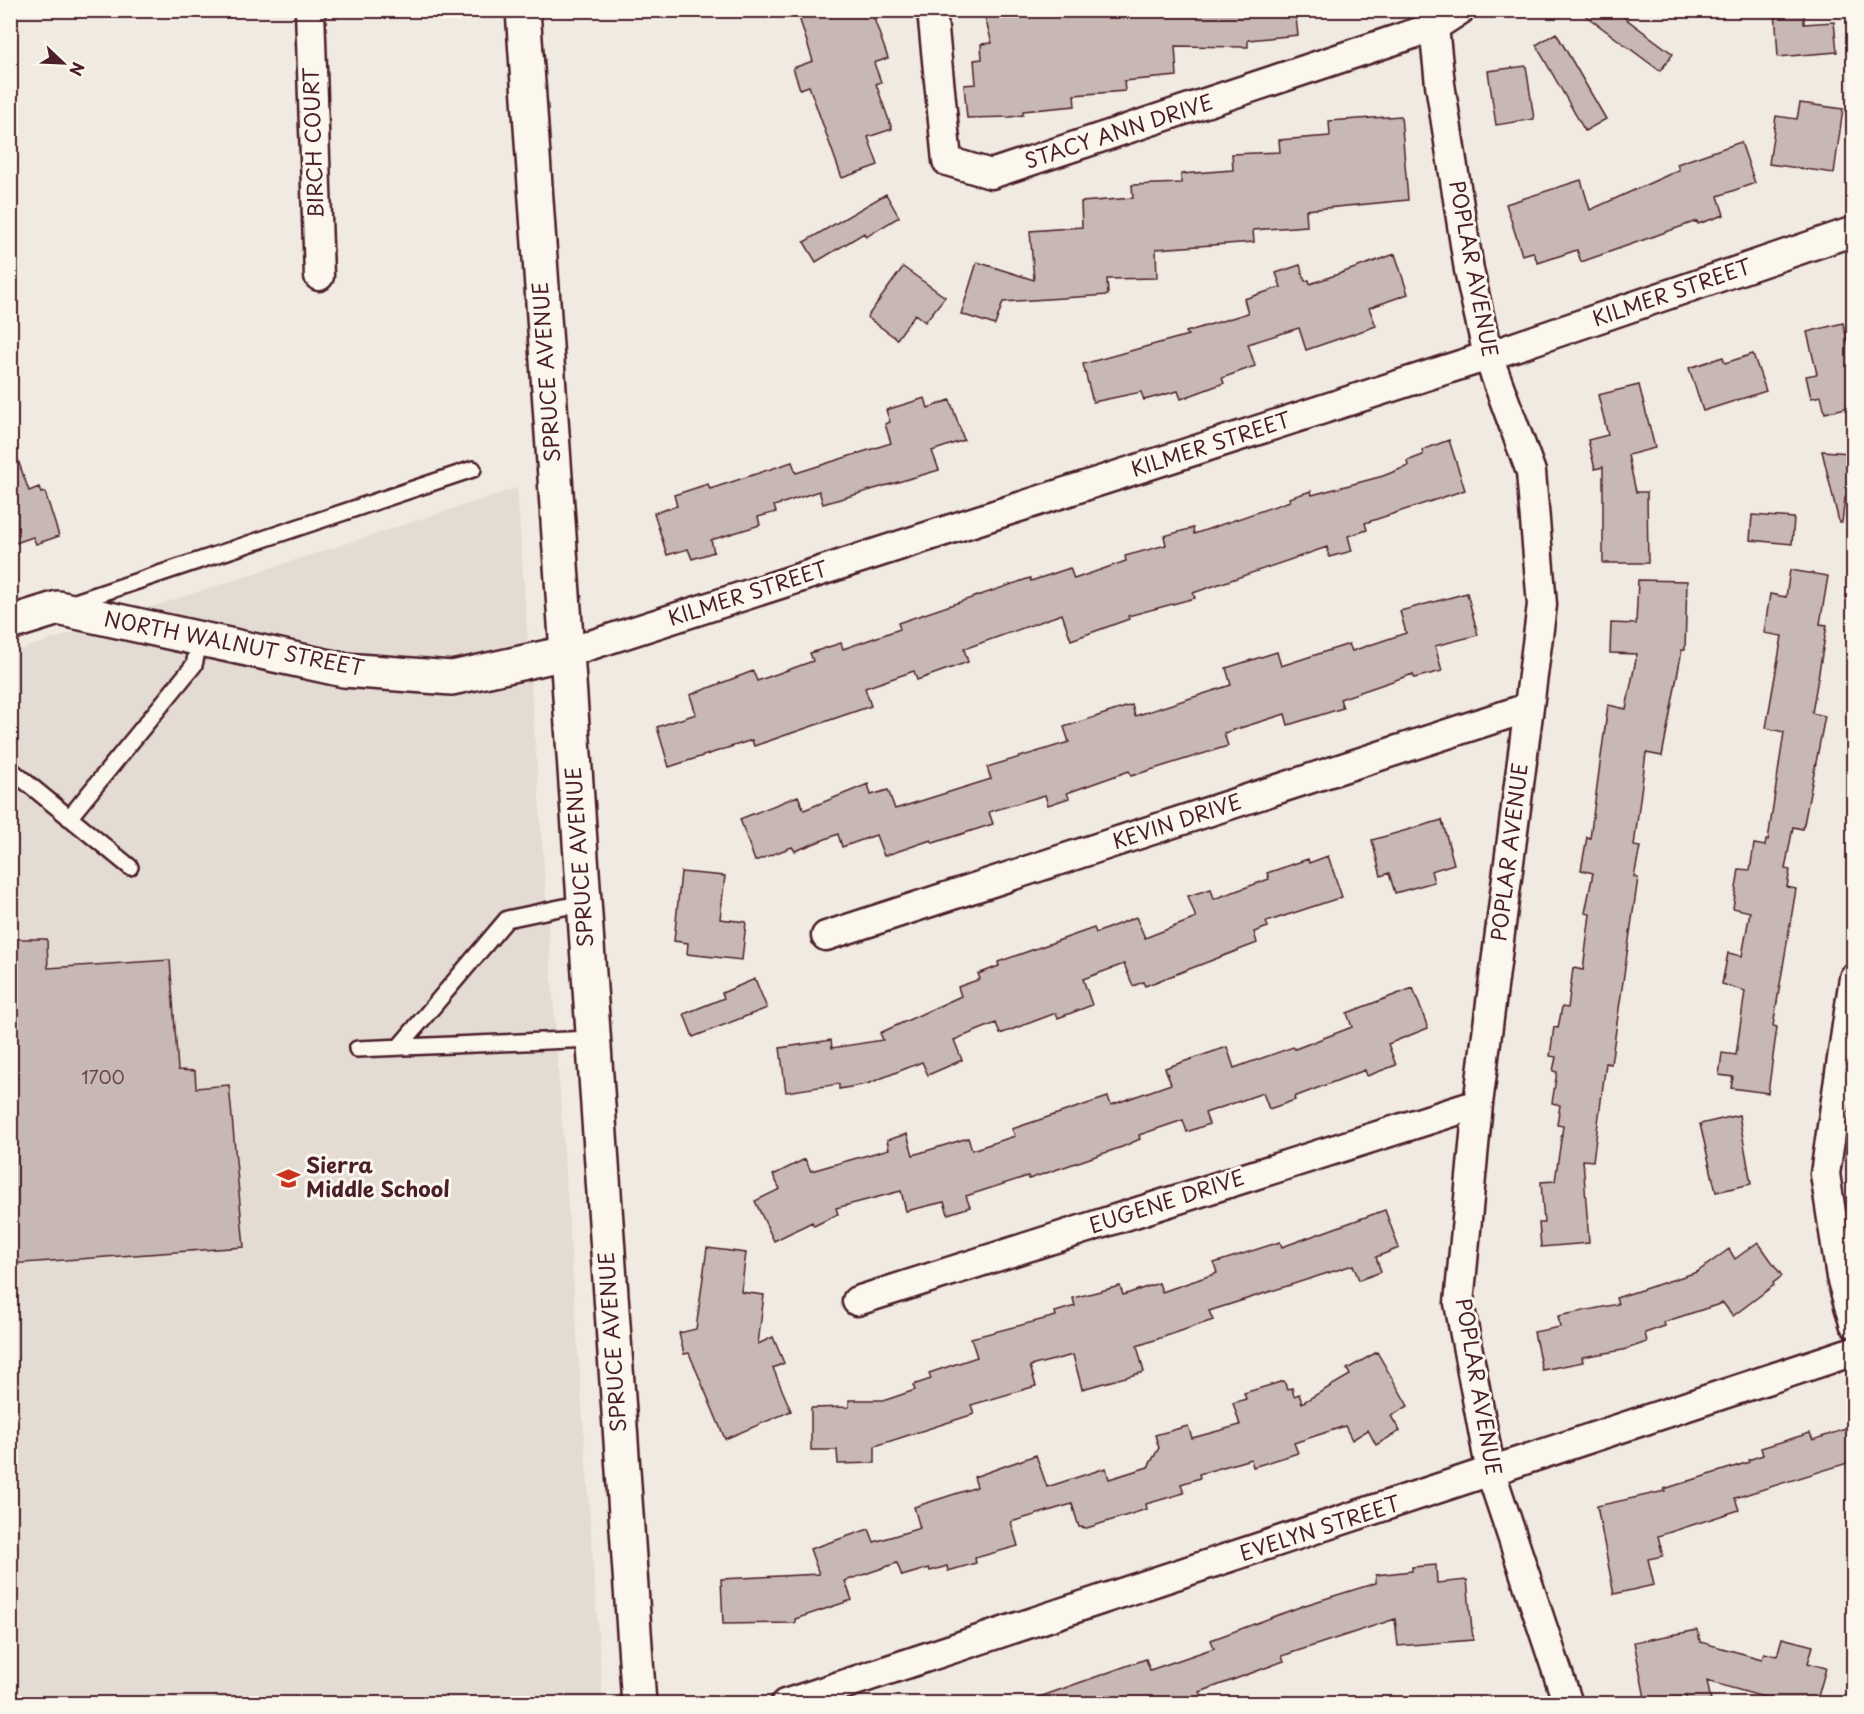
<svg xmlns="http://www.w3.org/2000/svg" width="1864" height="1714" viewBox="0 0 1864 1714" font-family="'Playpen Sans',sans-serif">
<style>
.built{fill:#e4dbd2}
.building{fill:#c8b8b3;stroke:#4a1f2b;stroke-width:1.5}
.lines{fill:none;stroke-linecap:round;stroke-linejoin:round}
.service-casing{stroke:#4a1f2b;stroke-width:20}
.minor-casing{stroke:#4a1f2b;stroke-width:33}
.tertiary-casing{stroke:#4a1f2b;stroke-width:38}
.secondary-casing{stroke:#4a1f2b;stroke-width:38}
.service{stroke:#fbf7ec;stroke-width:15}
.minor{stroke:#fbf7ec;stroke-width:28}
.tertiary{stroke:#fbf7ec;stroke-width:33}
.secondary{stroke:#fbf7ec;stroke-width:33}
.labels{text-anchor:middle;stroke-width:6;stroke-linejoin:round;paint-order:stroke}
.number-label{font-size:18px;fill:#6a454d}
.street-label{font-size:21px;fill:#4a1f2b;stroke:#fbf7ec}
.poi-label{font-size:21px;font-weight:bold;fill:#4a1f2b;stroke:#fbf7ec;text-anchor:start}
</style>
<rect width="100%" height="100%" fill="#f0eae0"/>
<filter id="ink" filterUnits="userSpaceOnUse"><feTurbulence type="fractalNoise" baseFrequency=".0167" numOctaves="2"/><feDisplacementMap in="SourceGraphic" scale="12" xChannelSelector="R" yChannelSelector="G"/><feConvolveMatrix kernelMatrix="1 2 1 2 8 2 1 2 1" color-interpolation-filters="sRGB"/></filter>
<g filter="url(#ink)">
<path class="built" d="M 517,488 L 603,1703 L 11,1703 L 10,653 Z"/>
<path class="building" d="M 809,10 L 871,10 L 888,58 L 874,63 L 881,82 L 876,84 L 892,129 L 868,137 L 878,165 L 842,178 L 809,86 L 800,89 L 793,68 L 813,61 L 798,14 Z
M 983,10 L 1295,10 L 1298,35 L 1248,40 L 1248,47 L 1175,46 L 1177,76 L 1124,81 L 1125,91 L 1074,95 L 1075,106 L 1023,111 L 1023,115 L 1010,117 L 967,118 L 964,85 L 976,84 L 974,60 L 982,59 L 981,44 L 992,43 Z
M 1578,10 L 1614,10 L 1673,54 L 1660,71 Z
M 1775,10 L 1804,10 L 1804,24 L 1834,22 L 1837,52 L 1778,57 Z
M 1556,33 L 1606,119 L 1585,131 L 1536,45 Z
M 1526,66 L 1534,119 L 1496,125 L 1488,71 Z
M 1800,103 L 1843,109 L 1834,173 L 1769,164 L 1776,116 L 1797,119 Z
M 1401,116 L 1408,200 L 1306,210 L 1307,226 L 1253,230 L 1254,242 L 1156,249 L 1157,278 L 1107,279 L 1108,295 L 1003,302 L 995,325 L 961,314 L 977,262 L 1034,280 L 1030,231 L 1082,227 L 1081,202 L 1133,198 L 1132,185 L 1181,183 L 1181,174 L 1233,170 L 1232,154 L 1280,152 L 1279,140 L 1330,136 L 1329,121 Z
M 1741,142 L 1755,183 L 1718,196 L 1724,215 L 1698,224 L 1697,221 L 1581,262 L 1577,250 L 1538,263 L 1533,252 L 1522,255 L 1506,204 L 1581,180 L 1590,210 L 1679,170 L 1677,164 Z
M 886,194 L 899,217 L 866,237 L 864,233 L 816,262 L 804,242 Z
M 1395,254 L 1408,294 L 1369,308 L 1376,326 L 1306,350 L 1299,328 L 1248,344 L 1255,366 L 1222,378 L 1224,383 L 1181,399 L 1178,391 L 1144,400 L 1141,392 L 1093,402 L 1083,364 L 1188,335 L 1186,332 L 1248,313 L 1244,299 L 1281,287 L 1276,273 L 1300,265 L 1305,281 L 1309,280 L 1310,284 Z
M 903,267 L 945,297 L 925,322 L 915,314 L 897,339 L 867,317 Z
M 1843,323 L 1854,366 L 1854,406 L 1825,413 L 1821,396 L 1811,398 L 1806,376 L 1817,374 L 1807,332 Z
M 1753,354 L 1766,391 L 1703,411 L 1689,368 L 1723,357 L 1725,363 Z
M 1639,385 L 1655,448 L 1628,455 L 1636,492 L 1647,492 L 1648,563 L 1603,563 L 1603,467 L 1595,469 L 1588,440 L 1608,435 L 1598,395 Z
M 925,398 L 928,408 L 950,400 L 964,440 L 932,451 L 939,470 L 823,504 L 819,491 L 774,506 L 776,512 L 758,517 L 760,525 L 711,540 L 714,552 L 692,559 L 688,549 L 667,555 L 654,513 L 677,506 L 674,495 L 708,484 L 710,489 L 792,462 L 796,473 L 891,443 L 885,424 L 890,422 L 886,410 Z
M 1449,440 L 1465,490 L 1365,523 L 1367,530 L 1348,536 L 1352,551 L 1329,557 L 1327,547 L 1193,593 L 1195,598 L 1128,616 L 1129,619 L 1071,640 L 1062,614 L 964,649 L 968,662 L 917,680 L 914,671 L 865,688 L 871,706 L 754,746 L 752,740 L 669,767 L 657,727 L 696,714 L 690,695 L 753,671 L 757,681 L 813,661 L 810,653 L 841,643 L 843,649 L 900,629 L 898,623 L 1030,578 L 1031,581 L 1070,568 L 1074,579 L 1126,561 L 1125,556 L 1166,545 L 1164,536 L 1193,528 L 1194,534 L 1290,501 L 1289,498 L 1311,491 L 1312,495 L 1383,476 L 1408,466 L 1407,461 L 1423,455 L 1422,450 Z
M 14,449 L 29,491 L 39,487 L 41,493 L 45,492 L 59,536 L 36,544 L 33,537 L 10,545 L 10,450 Z
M 1822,451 L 1850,453 L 1848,470 L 1854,471 L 1852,499 L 1845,498 L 1842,522 L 1839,522 Z
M 1752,515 L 1794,518 L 1792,544 L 1750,540 Z
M 1790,570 L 1828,576 L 1820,624 L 1827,625 L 1812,713 L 1825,716 L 1803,829 L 1793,827 L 1785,869 L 1790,870 L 1787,887 L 1796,889 L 1773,1026 L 1777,1027 L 1768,1093 L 1731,1088 L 1733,1077 L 1719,1075 L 1722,1053 L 1736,1055 L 1745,991 L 1722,984 L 1728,953 L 1742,956 L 1750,912 L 1733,908 L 1739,869 L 1750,870 L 1754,844 L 1765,846 L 1766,840 L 1768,840 L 1784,732 L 1766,728 L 1782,636 L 1764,633 L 1770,594 L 1786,597 Z
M 1638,580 L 1687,581 L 1685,650 L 1682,650 L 1662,756 L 1646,753 L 1634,846 L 1640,847 L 1634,877 L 1638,878 L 1611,1064 L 1606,1063 L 1593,1161 L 1583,1160 L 1589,1243 L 1541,1247 L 1539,1223 L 1544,1223 L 1541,1182 L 1555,1181 L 1563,1126 L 1557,1125 L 1560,1105 L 1552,1103 L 1557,1072 L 1553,1071 L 1556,1057 L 1550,1056 L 1554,1027 L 1558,1028 L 1562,1007 L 1568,1008 L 1573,968 L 1583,970 L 1590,914 L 1585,913 L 1593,873 L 1581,870 L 1587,837 L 1590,838 L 1608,705 L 1626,709 L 1637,654 L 1610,653 L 1611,623 L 1636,624 Z
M 1467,593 L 1478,635 L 1435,646 L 1442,671 L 1414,678 L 1413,674 L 1340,699 L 1343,708 L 1288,725 L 1285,714 L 1224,733 L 1228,746 L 1131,776 L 1129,771 L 1067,793 L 1069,798 L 1048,805 L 1045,795 L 989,812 L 993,824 L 933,843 L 931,840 L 884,856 L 876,835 L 842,847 L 838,834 L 795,851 L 792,847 L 755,861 L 740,819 L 798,796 L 804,810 L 868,784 L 871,795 L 888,790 L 895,809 L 991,779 L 987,767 L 1069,742 L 1064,727 L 1132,705 L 1135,716 L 1231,685 L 1226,668 L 1277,652 L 1281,666 L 1349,644 L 1352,651 L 1406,633 L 1400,611 Z
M 1442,820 L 1454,864 L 1431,871 L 1434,882 L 1395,893 L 1389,873 L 1381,876 L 1372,840 Z
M 1328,856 L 1342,897 L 1266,922 L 1268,927 L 1254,932 L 1257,943 L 1145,986 L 1143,982 L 1133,986 L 1124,964 L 1083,979 L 1092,1005 L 1058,1018 L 1056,1013 L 1000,1034 L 996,1023 L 954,1040 L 962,1060 L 928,1075 L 922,1062 L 867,1084 L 839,1089 L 839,1084 L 786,1092 L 780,1048 L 831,1040 L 832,1048 L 883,1040 L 880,1033 L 961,996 L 958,987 L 980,979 L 978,974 L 999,966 L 998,962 L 1094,928 L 1096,933 L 1136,917 L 1145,938 L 1196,918 L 1188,896 L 1211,889 L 1214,899 L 1269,879 L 1267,873 L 1308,859 L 1309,863 Z
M 681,872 L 725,876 L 720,919 L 746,922 L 742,960 L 687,954 L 688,943 L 674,941 Z
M 10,939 L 47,939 L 48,968 L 170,960 L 178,1070 L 195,1071 L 196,1088 L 229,1085 L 244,1247 L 10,1264 Z
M 755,979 L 767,1008 L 693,1037 L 684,1014 L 724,998 L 722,993 Z
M 1413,988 L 1428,1028 L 1388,1044 L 1396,1065 L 1367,1076 L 1365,1070 L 1294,1097 L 1295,1100 L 1269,1109 L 1263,1093 L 1205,1113 L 1209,1124 L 1187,1132 L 1183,1120 L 1139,1135 L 1140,1139 L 1122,1147 L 1029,1179 L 1028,1176 L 966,1196 L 970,1207 L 948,1214 L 944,1202 L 906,1211 L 901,1191 L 836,1208 L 838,1214 L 814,1226 L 812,1222 L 774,1241 L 755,1201 L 780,1189 L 773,1175 L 805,1159 L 811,1171 L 889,1149 L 887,1140 L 907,1134 L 913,1155 L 968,1138 L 972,1150 L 1015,1136 L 1012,1129 L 1108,1097 L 1111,1105 L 1171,1084 L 1165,1068 L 1227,1047 L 1234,1068 L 1293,1047 L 1295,1049 L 1352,1027 L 1347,1013 Z
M 1739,1115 L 1751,1184 L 1716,1192 L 1700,1124 Z
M 1385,1210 L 1399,1248 L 1376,1257 L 1381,1272 L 1359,1280 L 1353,1265 L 1209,1311 L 1213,1320 L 1137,1346 L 1144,1372 L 1082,1389 L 1073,1355 L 1030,1366 L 1036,1386 L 971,1405 L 974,1414 L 875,1446 L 875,1463 L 838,1464 L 837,1450 L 811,1450 L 811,1408 L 849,1407 L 849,1400 L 886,1400 L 915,1390 L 913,1385 L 931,1379 L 929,1373 L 977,1357 L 971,1338 L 1056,1316 L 1055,1312 L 1075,1306 L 1073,1298 L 1120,1286 L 1123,1295 L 1159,1283 L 1162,1292 L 1217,1273 L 1214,1263 L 1280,1242 L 1282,1247 Z
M 1758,1242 L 1782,1276 L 1773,1283 L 1774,1285 L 1733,1316 L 1723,1303 L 1664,1322 L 1665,1326 L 1645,1333 L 1647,1342 L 1623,1350 L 1582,1357 L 1583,1362 L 1542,1370 L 1534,1332 L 1560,1327 L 1558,1316 L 1618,1304 L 1616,1298 L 1697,1272 L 1729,1249 L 1735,1259 Z
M 707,1248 L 746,1253 L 741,1292 L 764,1295 L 758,1344 L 773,1337 L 784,1363 L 773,1368 L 791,1411 L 725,1439 L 689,1353 L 684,1354 L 679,1333 L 696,1329 Z
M 1377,1352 L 1408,1406 L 1391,1416 L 1400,1431 L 1376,1445 L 1368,1430 L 1352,1440 L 1345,1426 L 1294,1443 L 1298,1453 L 1253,1467 L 1251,1459 L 1199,1474 L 1200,1478 L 1181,1484 L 1184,1493 L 1146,1504 L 1147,1509 L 1087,1528 L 1079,1527 L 1072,1504 L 1011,1522 L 1018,1546 L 975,1558 L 976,1563 L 948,1571 L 947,1566 L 930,1571 L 929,1568 L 902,1576 L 897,1563 L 845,1581 L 852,1600 L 795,1619 L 796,1623 L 723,1624 L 721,1579 L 819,1574 L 810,1549 L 869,1529 L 874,1542 L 920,1528 L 914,1507 L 977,1487 L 974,1477 L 1036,1455 L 1047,1487 L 1106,1468 L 1109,1479 L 1148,1467 L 1159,1448 L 1155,1435 L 1188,1426 L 1192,1438 L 1240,1425 L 1233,1403 L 1246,1399 L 1244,1393 L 1284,1381 L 1287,1389 L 1292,1388 L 1294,1396 L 1299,1394 L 1302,1403 L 1350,1375 L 1347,1369 Z
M 1854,1426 L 1854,1461 L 1735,1498 L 1739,1510 L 1658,1536 L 1663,1556 L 1648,1559 L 1654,1585 L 1614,1594 L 1597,1506 L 1665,1491 L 1664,1489 L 1749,1462 L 1748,1460 L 1763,1455 L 1761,1448 L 1810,1433 L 1813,1440 Z
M 1436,1565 L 1437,1583 L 1467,1580 L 1473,1640 L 1398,1646 L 1395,1619 L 1282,1656 L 1284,1661 L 1200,1692 L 1202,1696 L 1180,1704 L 1032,1704 L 1031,1700 L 1146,1659 L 1150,1670 L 1214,1648 L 1211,1640 L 1305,1605 L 1376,1583 L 1376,1575 L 1412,1571 L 1412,1567 Z
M 1698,1630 L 1700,1642 L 1762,1659 L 1764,1653 L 1777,1656 L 1782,1638 L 1813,1646 L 1808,1663 L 1826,1668 L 1816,1704 L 1789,1704 L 1707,1681 L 1711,1701 L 1688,1704 L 1686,1696 L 1646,1703 L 1634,1642 Z"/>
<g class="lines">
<defs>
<path id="service" d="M 69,604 L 473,469
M 10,769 L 130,867
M 69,818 L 194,665 L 200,638
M 399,1047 L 507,919 L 583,903
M 357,1049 L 592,1039"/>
<path id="minor" d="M 310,10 L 319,276
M 932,10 L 947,161 L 991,174 L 1434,27
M 1460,10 L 1434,27 L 1440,84 L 1469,270 L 1488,356 L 1531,472 L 1542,605 L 1478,1104 L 1459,1303 L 1491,1473 L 1568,1704
M 566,653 L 1488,356 L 1854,231
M 826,936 L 1527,708
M 1854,978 L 1825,1174 L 1841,1277 L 1854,1323
M 857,1301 L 1478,1104
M 785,1704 L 1854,1351"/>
<path id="tertiary" d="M 10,623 L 58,608 L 344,670 L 452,678 L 566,653"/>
<path id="secondary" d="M 523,10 L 639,1704"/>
</defs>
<use href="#service" class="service-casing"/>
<use href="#minor" class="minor-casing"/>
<use href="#tertiary" class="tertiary-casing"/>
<use href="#secondary" class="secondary-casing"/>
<use href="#service" class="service"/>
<use href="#minor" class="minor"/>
<use href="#tertiary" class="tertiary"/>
<use href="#secondary" class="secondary"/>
</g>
</g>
<defs>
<symbol id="school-bare" viewBox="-9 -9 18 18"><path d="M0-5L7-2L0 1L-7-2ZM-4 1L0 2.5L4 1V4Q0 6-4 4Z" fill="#c8321e" stroke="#fbf7ec" stroke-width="2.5" paint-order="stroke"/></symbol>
</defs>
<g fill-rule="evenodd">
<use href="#school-bare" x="272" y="1162" width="33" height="33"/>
</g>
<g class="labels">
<g class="number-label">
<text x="103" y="1084">1700</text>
</g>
<g class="street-label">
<text transform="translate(1119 132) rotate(-18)" y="7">STACY ANN DRIVE</text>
<text transform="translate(314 143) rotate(-92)" y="7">BIRCH COURT</text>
<text transform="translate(1473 269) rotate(79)" y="7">POPLAR AVENUE</text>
<text transform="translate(1672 293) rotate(-19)" y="7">KILMER STREET</text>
<text transform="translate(547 372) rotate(-94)" y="7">SPRUCE AVENUE</text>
<text transform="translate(1211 445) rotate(-18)" y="7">KILMER STREET</text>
<text transform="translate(748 594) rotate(-18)" y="7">KILMER STREET</text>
<text transform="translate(234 644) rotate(11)" y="7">NORTH WALNUT STREET</text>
<text transform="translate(1177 822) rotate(-18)" y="7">KEVIN DRIVE</text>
<text transform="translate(1510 852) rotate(-83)" y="7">POPLAR AVENUE</text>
<text transform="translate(580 857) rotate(-94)" y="7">SPRUCE AVENUE</text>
<text transform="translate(1167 1202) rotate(-18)" y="7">EUGENE DRIVE</text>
<text transform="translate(613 1342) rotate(-94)" y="7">SPRUCE AVENUE</text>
<text transform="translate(1478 1387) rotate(80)" y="7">POPLAR AVENUE</text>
<text transform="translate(1320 1529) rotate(-18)" y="7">EVELYN STREET</text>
</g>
<g class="poi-label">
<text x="306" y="1173">Sierra<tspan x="306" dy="24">Middle School</tspan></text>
</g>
</g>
<rect width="1864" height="1714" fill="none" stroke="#fbf7ec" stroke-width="36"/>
<rect x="18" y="18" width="1828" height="1678" fill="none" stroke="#4a1f2b" stroke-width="2" filter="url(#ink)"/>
<g transform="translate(63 63) rotate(113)" stroke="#fbf7ec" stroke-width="4.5" paint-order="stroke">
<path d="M0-4.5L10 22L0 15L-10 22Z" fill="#4a1f2b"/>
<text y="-9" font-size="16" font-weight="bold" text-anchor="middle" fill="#4a1f2b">N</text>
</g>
</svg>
